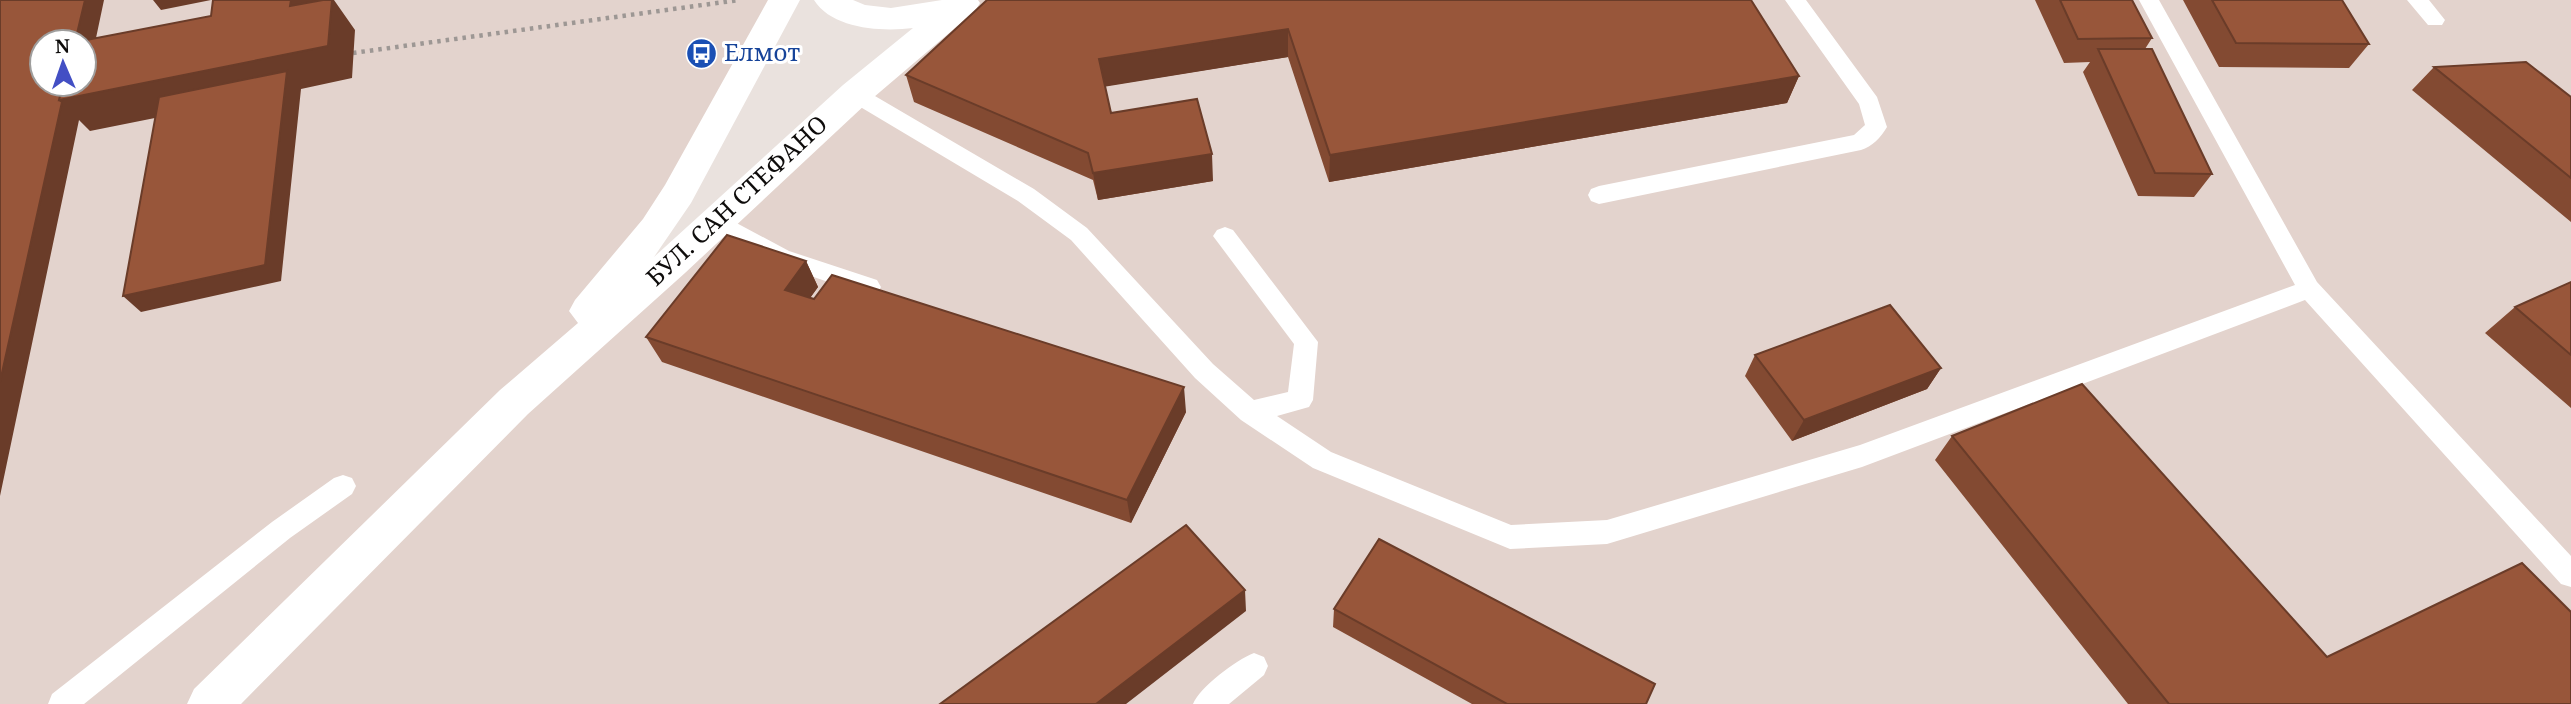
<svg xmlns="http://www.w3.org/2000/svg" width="2571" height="704" viewBox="0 0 2571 704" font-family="'Noto Serif',serif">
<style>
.built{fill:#e3d3cd;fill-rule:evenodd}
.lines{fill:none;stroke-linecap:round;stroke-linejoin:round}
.path{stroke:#9d9794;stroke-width:4.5;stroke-dasharray:3.5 5;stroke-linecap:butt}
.lane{fill:#fff;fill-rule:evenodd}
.secondary{fill:#fff;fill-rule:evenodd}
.wall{fill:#834a32}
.shaded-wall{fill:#6a3c29}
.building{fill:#98563a;stroke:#6a3c29;stroke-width:2}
.labels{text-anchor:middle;stroke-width:6;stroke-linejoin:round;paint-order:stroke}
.transit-label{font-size:24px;fill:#164399;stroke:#fff;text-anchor:start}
.street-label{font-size:24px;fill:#0e0c0b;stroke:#fff}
</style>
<rect width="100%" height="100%" fill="#eae2de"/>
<path class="built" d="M 0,0 L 784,0 L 656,229 L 518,397 L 969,0 L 2571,0 L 2571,704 L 0,704 ZM 42,42 L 84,42 L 84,84 L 42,84 Z"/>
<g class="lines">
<path class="path" d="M 353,53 L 739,0"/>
<path class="lane" d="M 1785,0 L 1806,0 L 1877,97 L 1887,127 C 1881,137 1872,147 1861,150 L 1599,204 L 1591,201 L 1588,195 L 1591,189 L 1599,186 L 1854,135 L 1865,125 L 1859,104 Z
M 2139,0 L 2159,0 L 2317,282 L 2571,556 L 2571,587 L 2561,584 L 2305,300 L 1862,467 L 1607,544 L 1510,549 L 1313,468 L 1241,420 L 1195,378 L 1071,240 L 1018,201 L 847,99 L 844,94 L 847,89 L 855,86 L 863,89 L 1034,189 L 1087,228 L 1213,364 L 1254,400 L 1288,392 L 1294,344 L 1213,236 L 1217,230 L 1225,227 L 1233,230 L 1318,342 L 1313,400 L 1309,407 L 1277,416 L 1331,452 L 1511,525 L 1607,520 L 1860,445 L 2295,285 Z
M 2407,0 L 2429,0 L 2445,20 L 2442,25 L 2428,25 Z
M 716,212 L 789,251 L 877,280 L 881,287 L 877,294 L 869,296 L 773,263 L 708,227 L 705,221 L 708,215 Z
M 343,475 L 352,478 L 356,486 L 352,494 L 290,538 L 84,704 L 48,704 L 52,694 L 272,522 L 334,478 Z
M 1254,653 L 1264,657 L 1268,666 L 1264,675 L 1229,704 L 1193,704 C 1200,687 1236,660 1254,653 Z"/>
<path class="secondary" d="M 768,0 L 800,0 L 691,203 L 654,257 L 843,85 L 913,28 C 882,32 832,29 814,0 L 853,0 L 865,5 L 891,8 L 942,0 L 978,0 L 980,3 L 975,11 L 867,103 L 685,273 L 528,414 L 241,704 L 187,704 L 194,689 L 500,390 L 578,323 L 569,311 L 575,300 L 643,219 L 665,185 Z"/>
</g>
<path class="wall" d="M 987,0 L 1799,76 L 1787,103 L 1329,182 L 1288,57 L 1105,86 L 1111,113 L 1213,181 L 1098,200 L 1093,180 L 914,102 L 906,75 Z
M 2035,0 L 2132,0 L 2152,38 L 2145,49 L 2212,174 L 2194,197 L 2138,196 L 2083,72 L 2090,62 L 2064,63 Z
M 2183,0 L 2342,0 L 2369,44 L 2349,68 L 2219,67 Z
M 2434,67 L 2571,97 L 2571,222 L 2412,90 Z
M 806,261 L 818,287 L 810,298 L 1186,412 L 1131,523 L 662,362 L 646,337 Z
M 2571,282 L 2571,408 L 2485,333 L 2515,307 Z
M 1755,355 L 1941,368 L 1927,389 L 1792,441 L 1745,376 Z
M 1952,436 L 2327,657 L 2571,704 L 2128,704 L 1935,460 Z
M 1334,609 L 1646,704 L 1472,704 L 1333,627 Z"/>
<path class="shaded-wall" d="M 85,0 L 104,0 L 84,95 L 332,0 L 334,0 L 355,30 L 352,78 L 301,89 L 281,281 L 141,312 L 123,296 L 285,92 L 90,131 L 79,120 L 0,496 L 0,382 L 59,100 L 75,42 Z
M 153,0 L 211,0 L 161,10 Z
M 291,0 L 318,0 L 314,38 L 290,6 Z
M 1288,29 L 1288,57 L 1103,87 L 1099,59 Z
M 1799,76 L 1787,103 L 1329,182 L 1330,155 Z
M 1212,154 L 1213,181 L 1098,200 L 1093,173 Z
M 806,261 L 818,287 L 797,316 L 785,290 Z
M 1941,368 L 1927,389 L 1792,441 L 1804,420 Z
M 1184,387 L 1186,412 L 1131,523 L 1127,500 Z
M 1245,590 L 1246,611 L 1126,704 L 1096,704 Z"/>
<path class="building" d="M 0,0 L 85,0 L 75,42 L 42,42 L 42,84 L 63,84 L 59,100 L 62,102 L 0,382 Z
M 213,0 L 291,0 L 290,6 L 323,0 L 332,0 L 328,46 L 59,100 L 63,84 L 84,84 L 84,42 L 76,42 L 211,16 Z
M 987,0 L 1751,0 L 1799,76 L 1330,155 L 1288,29 L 1099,59 L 1111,113 L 1197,99 L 1212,154 L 1093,173 L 1088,153 L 906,75 Z
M 2060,0 L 2132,0 L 2152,38 L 2078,39 Z
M 2212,0 L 2342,0 L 2369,44 L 2236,43 Z
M 2098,49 L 2152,49 L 2212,174 L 2155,173 Z
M 2526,62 L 2571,97 L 2571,178 L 2434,67 Z
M 287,71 L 265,265 L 123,296 L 159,97 Z
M 727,235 L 806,261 L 785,290 L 814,299 L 832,275 L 1184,387 L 1127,500 L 646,337 Z
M 2571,282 L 2571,355 L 2515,307 Z
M 1890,305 L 1941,368 L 1804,420 L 1755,355 Z
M 2082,384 L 2327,657 L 2522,563 L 2571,612 L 2571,704 L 2169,704 L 1952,436 Z
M 1186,525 L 1245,590 L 1096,704 L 940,704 Z
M 1379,539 L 1655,684 L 1646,704 L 1507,704 L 1334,609 Z"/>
<defs>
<symbol id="bus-disc" viewBox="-11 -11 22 22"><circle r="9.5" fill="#1a4fb4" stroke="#fff"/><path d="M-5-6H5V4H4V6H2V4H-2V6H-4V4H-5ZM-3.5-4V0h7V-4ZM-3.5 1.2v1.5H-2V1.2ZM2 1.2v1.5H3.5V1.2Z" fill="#fff"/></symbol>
</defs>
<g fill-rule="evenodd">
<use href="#bus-disc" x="684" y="36" width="35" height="35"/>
</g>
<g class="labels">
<g class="transit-label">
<text x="724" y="61">Елмот</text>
</g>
<g class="street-label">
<text transform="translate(737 201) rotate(-43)" y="8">БУЛ. САН СТЕФАНО</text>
</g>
</g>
<g transform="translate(63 63) rotate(358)"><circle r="33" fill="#ffffff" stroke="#9f9e9d" stroke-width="2"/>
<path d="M0-5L12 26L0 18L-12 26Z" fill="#434fc4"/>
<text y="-10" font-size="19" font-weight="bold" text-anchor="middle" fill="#0e0c0b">N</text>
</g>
</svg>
